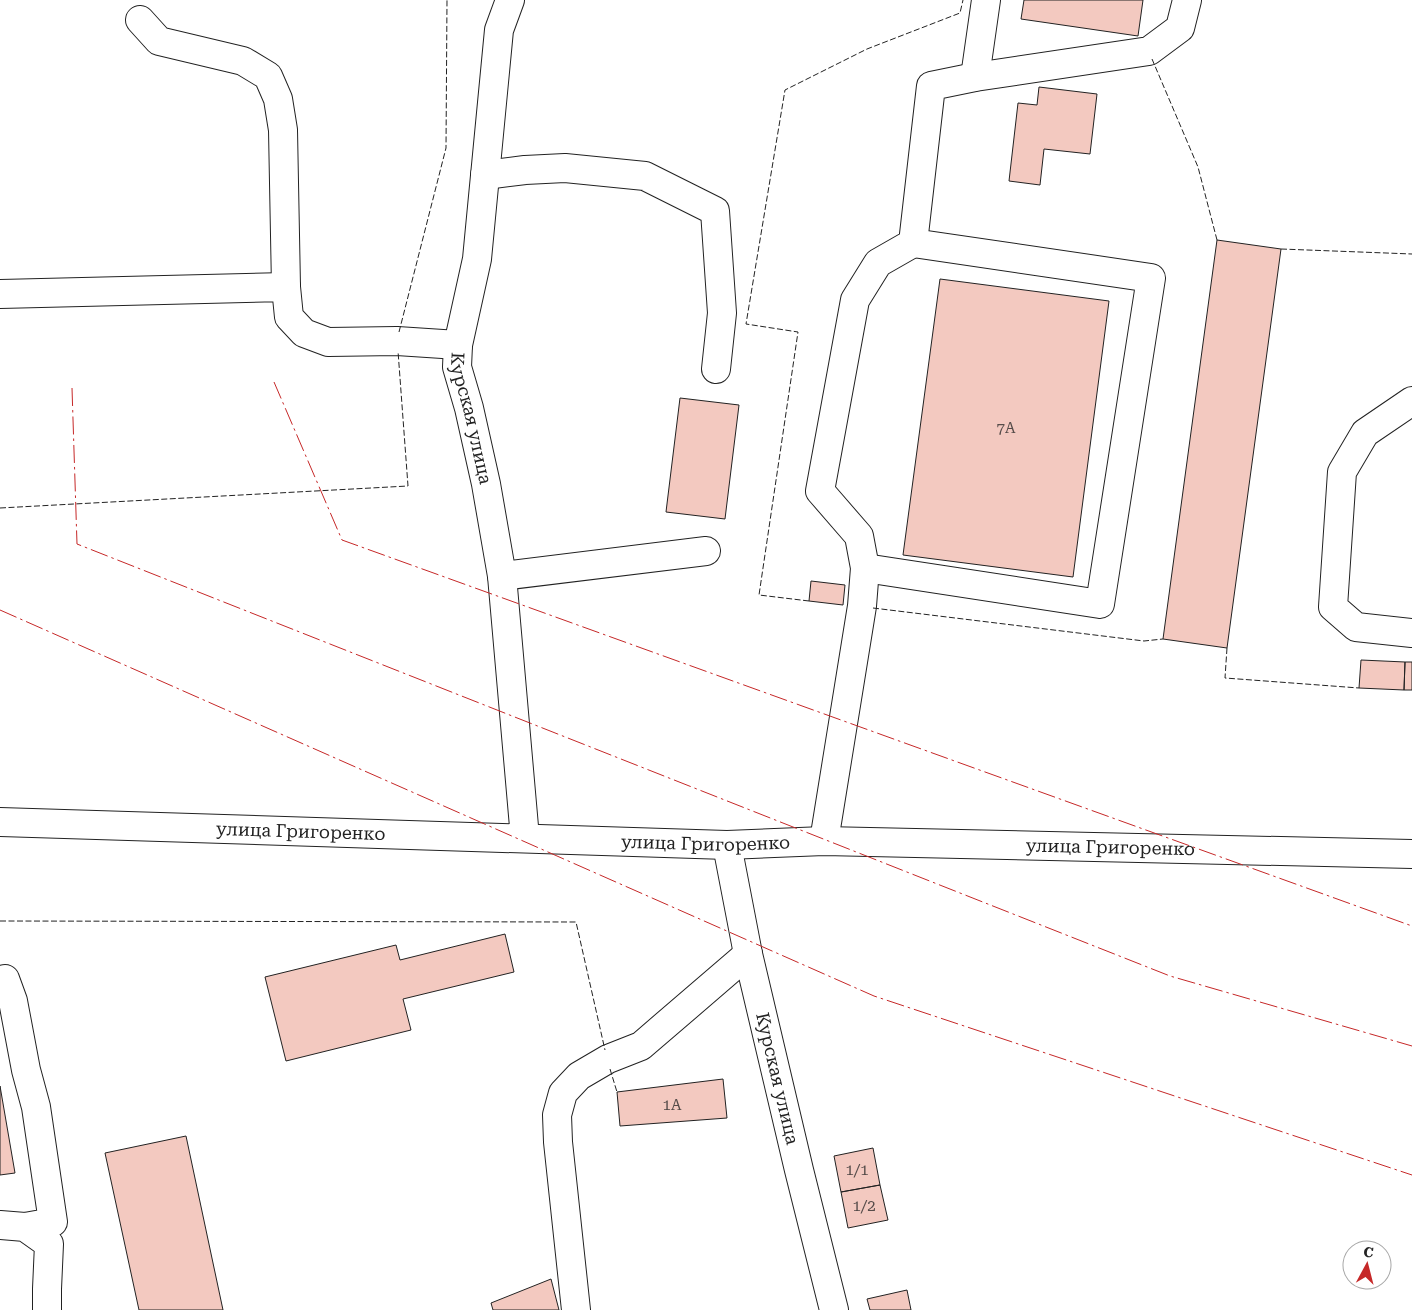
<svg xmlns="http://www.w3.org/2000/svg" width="1412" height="1310" viewBox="0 0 1412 1310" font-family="'Roboto Serif',serif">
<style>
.building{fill:#f3c9c0;stroke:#222}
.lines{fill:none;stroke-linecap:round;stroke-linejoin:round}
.minor-casing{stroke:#222;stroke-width:30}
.major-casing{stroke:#222;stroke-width:30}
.minor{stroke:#fff;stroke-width:28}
.major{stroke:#fff;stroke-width:28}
.fence{stroke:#222;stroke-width:1;stroke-dasharray:6 2.5;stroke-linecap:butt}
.power{stroke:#c62828;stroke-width:1;stroke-dasharray:18 4 2.5 4;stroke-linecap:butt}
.labels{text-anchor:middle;stroke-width:4;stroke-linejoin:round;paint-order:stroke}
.number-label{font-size:15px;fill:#564c4a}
.street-label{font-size:18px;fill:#222;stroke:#fff}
</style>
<rect width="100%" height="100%" fill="#fff"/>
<path class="building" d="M 1024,0 L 1143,0 L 1138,36 L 1021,19 Z
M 1039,87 L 1097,94 L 1090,154 L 1044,149 L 1040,185 L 1009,181 L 1018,103 L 1037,105 Z
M 1217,240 L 1281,249 L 1227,648 L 1163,639 Z
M 940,279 L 1109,301 L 1073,577 L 903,555 Z
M 680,398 L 739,405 L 725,519 L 666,512 Z
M 811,581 L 845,585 L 843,605 L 809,601 Z
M 1361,660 L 1405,662 L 1404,690 L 1359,688 Z
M 1405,662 L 1412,662 L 1412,690 L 1404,690 Z
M 505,934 L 514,972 L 403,999 L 411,1030 L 286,1061 L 265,977 L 396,945 L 400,960 Z
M 723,1079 L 727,1118 L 620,1126 L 617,1092 Z
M 0,1086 L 15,1173 L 0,1175 Z
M 186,1136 L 223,1310 L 139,1310 L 105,1153 Z
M 873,1148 L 880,1185 L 841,1192 L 834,1156 Z
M 880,1185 L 888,1220 L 848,1228 L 841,1192 Z
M 551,1279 L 559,1310 L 493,1310 L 491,1303 Z
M 907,1290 L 911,1310 L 870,1310 L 867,1299 Z"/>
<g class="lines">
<defs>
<g id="minor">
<path id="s1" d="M 510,0 L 499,30 L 477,259 L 458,345 L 457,367 L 469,408 L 486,484 L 502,576 L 525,838"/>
<path d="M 140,20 L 159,41 L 243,61 L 268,76 L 278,99 L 283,130 L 286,287"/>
<path d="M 975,77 L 986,0"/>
<path d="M 485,175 L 525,170 L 565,168 L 645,176 L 715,211 L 722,313 L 716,369"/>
<path d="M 0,294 L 286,287 L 289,317 L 304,333 L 328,342 L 397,341 L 458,345"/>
<path d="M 1412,401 L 1365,433 L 1342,472 L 1333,607 L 1356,627 L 1412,633"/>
<path d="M 865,568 L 1100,604 L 1151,278 L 913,243"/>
<path d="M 502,576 L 706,551"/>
<path d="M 824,841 L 862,606 L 865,568 L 859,536 L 820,491 L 855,300 L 878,263 L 913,243 L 931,86 L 975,77 L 1149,51 L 1180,28 L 1187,0"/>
<path id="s2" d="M 727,845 L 748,954 L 799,1170 L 834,1310"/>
<path d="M 5,979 L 13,1001 L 26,1070 L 36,1107 L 53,1222 L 25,1227"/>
<path d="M 0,1225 L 25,1227 L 49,1244 L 47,1289 L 47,1310"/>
<path d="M 576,1310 L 558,1142 L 557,1115 L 563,1093 L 579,1076 L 608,1059 L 641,1046 L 748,954"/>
</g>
<g id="major">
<path id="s3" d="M 0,822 L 727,845 L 824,841 L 1412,854"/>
</g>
</defs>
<use href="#minor" class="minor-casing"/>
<use href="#major" class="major-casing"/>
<use href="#minor" class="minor"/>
<use href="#major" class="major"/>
<path class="fence" d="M 1152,59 L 1198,167 L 1217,240
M 1281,249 L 1412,254
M 399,332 L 446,148 L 447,0
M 0,508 L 408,486 L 398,351
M 809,601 L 759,595 L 798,332 L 746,324 L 785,90 L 867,49 L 960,13 L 963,0
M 873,608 L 1144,641 L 1163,639
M 1227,648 L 1225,678 L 1359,688
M 0,921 L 576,922 L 605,1050
M 610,1069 L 617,1092"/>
<path class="power" d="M 274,382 L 342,540 L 1412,926
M 72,388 L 77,544 L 1170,976 L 1412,1046
M 0,610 L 874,996 L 1412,1175"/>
</g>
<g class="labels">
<g class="number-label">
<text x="1006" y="433">7А</text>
<text x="672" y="1110">1А</text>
<text x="857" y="1175">1/1</text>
<text x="864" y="1211">1/2</text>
</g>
<g class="street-label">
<text dy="6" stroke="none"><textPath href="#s1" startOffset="425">Курская улица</textPath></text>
<text dy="6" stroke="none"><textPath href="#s3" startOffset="301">улица Григоренко</textPath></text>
<text dy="6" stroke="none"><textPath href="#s3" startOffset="706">улица Григоренко</textPath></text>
<text dy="6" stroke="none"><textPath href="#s3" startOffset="1111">улица Григоренко</textPath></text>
<text dy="6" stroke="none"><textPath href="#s2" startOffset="239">Курская улица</textPath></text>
</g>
</g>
<g transform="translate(1367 1265) rotate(7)"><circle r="24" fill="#ffffff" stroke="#a7a7a7"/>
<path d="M0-4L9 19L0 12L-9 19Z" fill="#c62828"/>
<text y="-8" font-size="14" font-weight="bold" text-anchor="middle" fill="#222222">С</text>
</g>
</svg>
